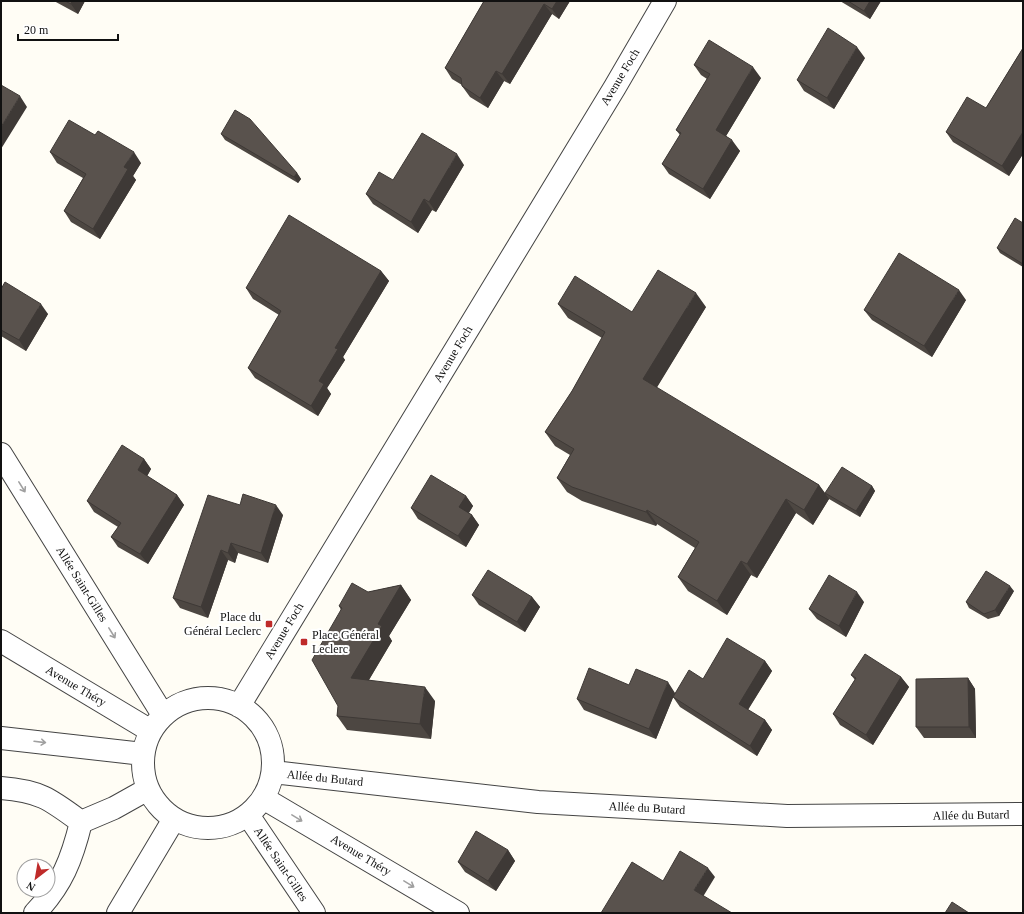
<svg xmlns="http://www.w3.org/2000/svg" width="1024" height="914" viewBox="0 0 1024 914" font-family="Georgia,serif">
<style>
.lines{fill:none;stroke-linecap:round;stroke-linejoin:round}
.minor-casing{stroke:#444;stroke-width:24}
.minor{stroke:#fff;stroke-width:22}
.wall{fill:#4d4742}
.shaded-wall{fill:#3e3936}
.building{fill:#59524d;stroke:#3e3936}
.oneway{stroke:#a0a0a0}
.poi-dot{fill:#bf2b2a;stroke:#fff;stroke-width:1.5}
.labels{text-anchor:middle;stroke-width:4;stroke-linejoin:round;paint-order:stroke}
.street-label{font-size:12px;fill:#111;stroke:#fff}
.poi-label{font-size:12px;fill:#111;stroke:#fff;text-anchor:end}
</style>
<rect width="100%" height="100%" fill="#fffdf5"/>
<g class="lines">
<defs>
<path id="minor" d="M 1,454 L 163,715
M 1,641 L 151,731
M143 763a65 65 0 1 1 130 0a65 65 0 1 1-130 0Z
M 239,706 L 615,87 L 665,1
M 1,738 L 143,754
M 273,772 L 538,802 L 787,816 L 1023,814
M 1,788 C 40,791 50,799 81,822
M 263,798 L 458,913
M 248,815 L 314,913
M 35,913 C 62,885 72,859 81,822 L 114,808 L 148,789
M 118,913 L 174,819"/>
</defs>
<use href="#minor" class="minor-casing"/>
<use href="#minor" class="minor"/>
</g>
<path class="wall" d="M 54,1 L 85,1 L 78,14 Z
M 484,1 L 570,1 L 559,19 L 552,14 L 510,84 L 504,81 L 488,108 L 470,97 L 462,86 L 462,85 L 452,79 L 445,68 Z
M 840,1 L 881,1 L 870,19 Z
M 1023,48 L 1023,154 L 1009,176 L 953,142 L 946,132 L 986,108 Z
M 865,58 L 834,109 L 804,91 L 797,80 Z
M 694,65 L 761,78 L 726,136 L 740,151 L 710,199 L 669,174 L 662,164 L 680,135 L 676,130 L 707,79 L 701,75 Z
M 221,134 L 297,173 L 301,179 L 298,183 L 225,140 Z
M 50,152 L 141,163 L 133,176 L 136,180 L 100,239 L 71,222 L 64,211 L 83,178 L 57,163 Z
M 464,165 L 436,212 L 432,210 L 418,233 L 373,204 L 366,194 L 393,180 Z
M 1023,223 L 1023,267 L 1000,253 L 997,248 Z
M 381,271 L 389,281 L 343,357 L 345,360 L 327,388 L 331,394 L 318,416 L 255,378 L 248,368 L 279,315 L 253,299 L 246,288 Z
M 1,289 L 48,314 L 26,351 L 1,336 Z
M 966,300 L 932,357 L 872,320 L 864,310 Z
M 558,304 L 632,312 L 706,307 L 656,388 L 819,485 L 825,493 L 872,486 L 875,491 L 860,517 L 829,499 L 813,525 L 796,513 L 757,578 L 751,575 L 727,615 L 688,591 L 678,577 L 695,548 L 657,524 L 656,526 L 582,501 L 567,492 L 557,478 L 570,455 L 555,446 L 545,432 L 572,391 L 602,338 L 568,318 Z
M 144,459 L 151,469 L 147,476 L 177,495 L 184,505 L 148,564 L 118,547 L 111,537 L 118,527 L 94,512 L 87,501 Z
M 466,496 L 473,506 L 469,513 L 472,515 L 479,525 L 466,547 L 418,519 L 411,508 Z
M 240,505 L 283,515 L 268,563 L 238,553 L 235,563 L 228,560 L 208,618 L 180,608 L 173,598 Z
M 401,585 L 411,600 L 389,636 L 392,641 L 369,680 L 435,701 L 431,739 L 347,730 L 337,716 L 338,706 L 341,610 L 339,606 L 368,592 Z
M 1014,591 L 999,616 L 988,619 L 969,608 L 966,602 Z
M 472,595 L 532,597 L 540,607 L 525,632 L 479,605 Z
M 864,602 L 846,637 L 817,619 L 809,609 Z
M 765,661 L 772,671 L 748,710 L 765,720 L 772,730 L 757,756 L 680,707 L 673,697 L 656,739 L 584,710 L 577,699 L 629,685 L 675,693 L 703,679 Z
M 851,675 L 901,677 L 909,687 L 873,745 L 840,725 L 833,714 L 855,680 Z
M 968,678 L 975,689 L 976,738 L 924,738 L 916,727 Z
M 508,850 L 515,861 L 496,891 L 465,872 L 458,862 Z"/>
<path class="shaded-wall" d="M 72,1 L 85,1 L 78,14 L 71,4 Z
M 557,1 L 570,1 L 559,19 L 552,9 Z
M 870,1 L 881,1 L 870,19 L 864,11 Z
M 544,4 L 552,14 L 510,84 L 502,74 Z
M 857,47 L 865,58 L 834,109 L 827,98 Z
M 753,67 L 761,78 L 723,141 L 716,130 Z
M 496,71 L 504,81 L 488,108 L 480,98 Z
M 20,96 L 27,107 L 1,149 L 1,127 Z
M 1023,132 L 1023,154 L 1009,176 L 1002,166 Z
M 732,140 L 740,151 L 710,199 L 703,189 Z
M 134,152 L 141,163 L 133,176 L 136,180 L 100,239 L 93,229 L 124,167 Z
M 457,154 L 464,165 L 436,212 L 429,202 Z
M 297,173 L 301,179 L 298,183 L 294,177 Z
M 424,199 L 432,210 L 418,233 L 411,222 Z
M 381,271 L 389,281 L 343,357 L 345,360 L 327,388 L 331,394 L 318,416 L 311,406 L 319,381 L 335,348 Z
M 959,290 L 966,300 L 932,357 L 924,346 Z
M 696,293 L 706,307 L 653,394 L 643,379 Z
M 41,304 L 48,314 L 26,351 L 19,340 Z
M 144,459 L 151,469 L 145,480 L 138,470 Z
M 819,485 L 829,499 L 813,525 L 804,510 Z
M 872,486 L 875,491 L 860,517 L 856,511 Z
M 177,495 L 184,505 L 148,564 L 140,554 Z
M 466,496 L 473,506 L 466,517 L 459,507 Z
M 786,499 L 796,513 L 757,578 L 747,564 Z
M 276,505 L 283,515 L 268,563 L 261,553 Z
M 647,510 L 657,524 L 656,526 L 646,512 Z
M 472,515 L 479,525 L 466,547 L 458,536 Z
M 231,543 L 238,553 L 235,563 L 228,553 Z
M 221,550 L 228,560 L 208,618 L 201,607 Z
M 741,561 L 751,575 L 727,615 L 717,601 Z
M 401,585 L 411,600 L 389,636 L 392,641 L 361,693 L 351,678 L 378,624 Z
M 1010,586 L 1014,591 L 999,616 L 995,610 Z
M 857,592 L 864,602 L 846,637 L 839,626 Z
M 532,597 L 540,607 L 525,632 L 517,622 Z
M 765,661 L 772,671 L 745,714 L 739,704 Z
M 901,677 L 909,687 L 873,745 L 866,735 Z
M 968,678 L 975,689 L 976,738 L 969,727 Z
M 668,682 L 675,693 L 656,739 L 649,729 Z
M 425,687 L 435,701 L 431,739 L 420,724 Z
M 765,720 L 772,730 L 757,756 L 750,746 Z
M 508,850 L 515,861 L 496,891 L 488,881 Z
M 708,868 L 715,877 L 701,900 L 694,890 Z"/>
<path class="building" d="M 65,1 L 72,1 L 71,4 Z
M 484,1 L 557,1 L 552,9 L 544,4 L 502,74 L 496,71 L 480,98 L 462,86 L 461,78 L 445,68 Z
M 848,1 L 870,1 L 864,11 Z
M 828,28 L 857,47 L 827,98 L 797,80 Z
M 709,40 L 753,67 L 716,130 L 732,140 L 703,189 L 662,164 L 681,133 L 676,130 L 710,74 L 694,65 Z
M 1023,48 L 1023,132 L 1002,166 L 946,132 L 967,97 L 986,108 Z
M 1,85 L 20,96 L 1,127 Z
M 235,110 L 250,119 L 297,173 L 294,177 L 221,134 Z
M 69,120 L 95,135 L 98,131 L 134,152 L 124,167 L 128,169 L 93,229 L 64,211 L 86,174 L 50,152 Z
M 422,133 L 457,154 L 429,202 L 424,199 L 411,222 L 366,194 L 379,172 L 393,180 Z
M 289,215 L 381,271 L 335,348 L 338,349 L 319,381 L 324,384 L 311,406 L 248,368 L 281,311 L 246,288 Z
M 1015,218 L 1023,223 L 1023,264 L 997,248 Z
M 899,253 L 959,290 L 924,346 L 864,310 Z
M 658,270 L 696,293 L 643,379 L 819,485 L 804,510 L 786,499 L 747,564 L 741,561 L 717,601 L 678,577 L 699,542 L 647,510 L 646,512 L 572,487 L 557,478 L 574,449 L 545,432 L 572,391 L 605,332 L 558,304 L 575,276 L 632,312 Z
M 5,282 L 41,304 L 19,340 L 1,330 L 1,289 Z
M 122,445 L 144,459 L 138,470 L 177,495 L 140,554 L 111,537 L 121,523 L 87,501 Z
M 842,467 L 872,486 L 856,511 L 825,493 Z
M 431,475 L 466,496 L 459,507 L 472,515 L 458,536 L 411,508 Z
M 243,494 L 276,505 L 261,553 L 231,543 L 228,553 L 221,550 L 201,607 L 173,598 L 208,495 L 240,505 Z
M 488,570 L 532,597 L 517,622 L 472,595 Z
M 986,571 L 1010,586 L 995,610 L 984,614 L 966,602 Z
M 829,575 L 857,592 L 839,626 L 809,609 Z
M 352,583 L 368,592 L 401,585 L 378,624 L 382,626 L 351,678 L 425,687 L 420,724 L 337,716 L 338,706 L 312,660 L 342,608 L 339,606 Z
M 727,638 L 765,661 L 739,704 L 765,720 L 750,746 L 673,697 L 689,670 L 703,679 Z
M 865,654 L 901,677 L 866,735 L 833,714 L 856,678 L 851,675 Z
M 589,668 L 629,685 L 636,669 L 668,682 L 649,729 L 577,699 Z
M 968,678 L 969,727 L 916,727 L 916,679 Z
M 476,831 L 508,850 L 488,881 L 458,862 Z
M 680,851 L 708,868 L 694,890 L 732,913 L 601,913 L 632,862 L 663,881 Z
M 952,902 L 969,913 L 945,913 Z"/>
<defs><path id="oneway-shaft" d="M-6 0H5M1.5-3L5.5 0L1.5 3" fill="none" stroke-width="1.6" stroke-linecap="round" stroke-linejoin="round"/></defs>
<g class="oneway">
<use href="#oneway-shaft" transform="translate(22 487) rotate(58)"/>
<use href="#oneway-shaft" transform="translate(112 633) rotate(58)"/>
<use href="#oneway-shaft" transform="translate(40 742) rotate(7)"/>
<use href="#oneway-shaft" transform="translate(297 818) rotate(31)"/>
<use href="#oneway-shaft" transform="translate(409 884) rotate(31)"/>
</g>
<g class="poi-dot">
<rect x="265" y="620" width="8" height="8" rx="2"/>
<rect x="300" y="638" width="8" height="8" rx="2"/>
</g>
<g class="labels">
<g class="street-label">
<text transform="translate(620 77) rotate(-59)" y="4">Avenue Foch</text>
<text transform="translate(453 354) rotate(-59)" y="4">Avenue Foch</text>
<text transform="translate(82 584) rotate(58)" y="4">Allée Saint-Gilles</text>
<text transform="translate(284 631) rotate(-59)" y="4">Avenue Foch</text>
<text transform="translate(76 686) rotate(31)" y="4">Avenue Théry</text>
<text transform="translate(325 778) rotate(6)" y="4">Allée du Butard</text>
<text transform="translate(647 808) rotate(3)" y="4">Allée du Butard</text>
<text transform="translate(971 815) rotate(-1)" y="4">Allée du Butard</text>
<text transform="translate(361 855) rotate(31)" y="4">Avenue Théry</text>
<text transform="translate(281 864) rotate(56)" y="4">Allée Saint-Gilles</text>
</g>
<g class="poi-label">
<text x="261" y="621">Place du<tspan x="261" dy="14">Général Leclerc</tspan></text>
<text x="312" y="639" text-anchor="start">Place Général<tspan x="312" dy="14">Leclerc</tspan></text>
</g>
</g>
<rect width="1024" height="914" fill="none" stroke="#111111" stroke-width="4"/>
<g transform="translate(36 878) rotate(211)"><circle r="19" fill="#ffffff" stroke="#a0a0a0"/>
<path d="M0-3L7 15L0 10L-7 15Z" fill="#bf2b2a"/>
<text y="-6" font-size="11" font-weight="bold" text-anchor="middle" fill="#111111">N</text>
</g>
<path d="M18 34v6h100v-6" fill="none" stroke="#111111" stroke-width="2"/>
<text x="24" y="34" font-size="12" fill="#111111" stroke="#ffffff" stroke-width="3" paint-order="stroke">20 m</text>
</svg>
